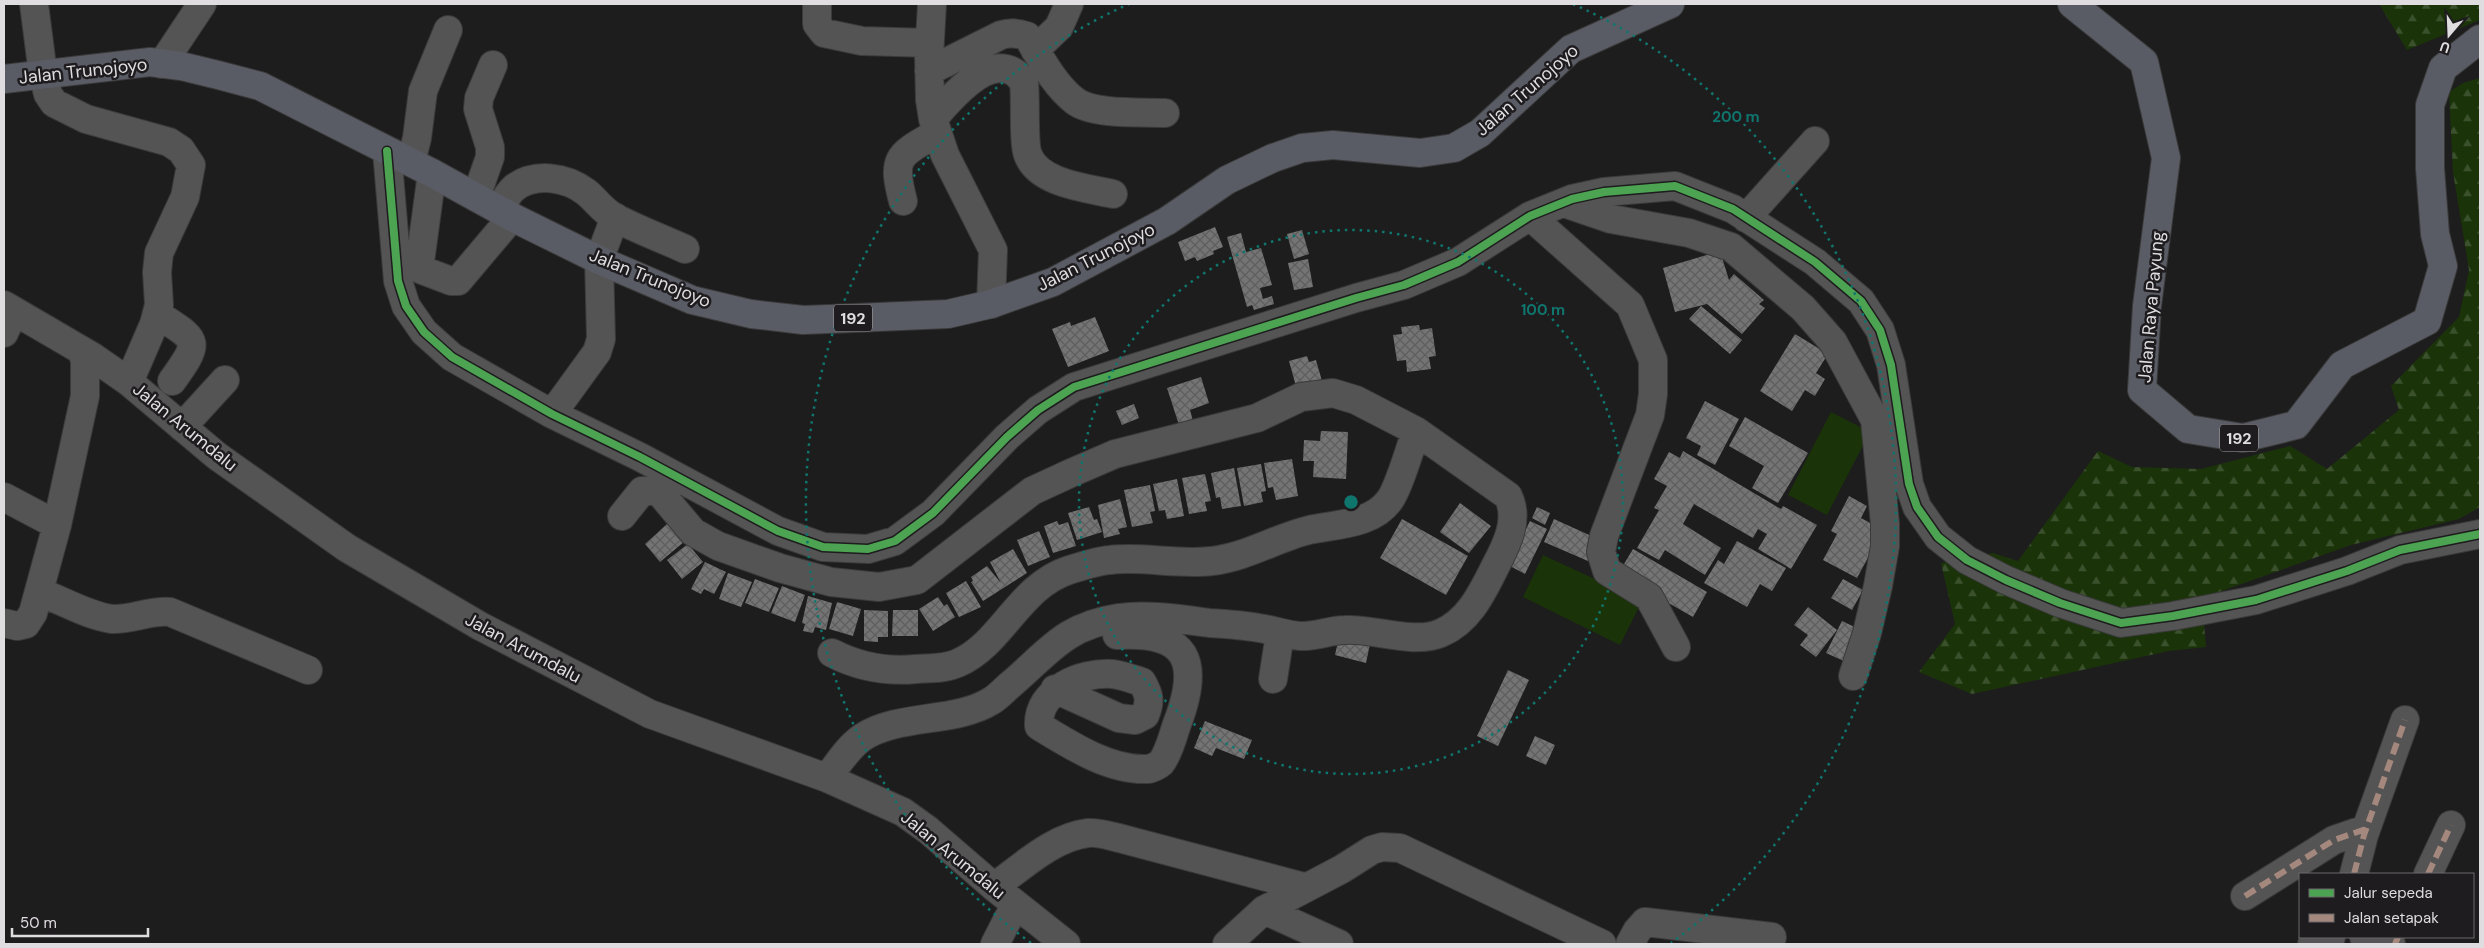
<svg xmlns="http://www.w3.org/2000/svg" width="2484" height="948" viewBox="0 0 2484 948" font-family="'DM Sans',sans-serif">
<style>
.green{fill:#1a3308}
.forest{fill:url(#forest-firs)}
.building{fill:url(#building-cross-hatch)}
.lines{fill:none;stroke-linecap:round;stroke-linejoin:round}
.minor-casing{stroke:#3a3a3a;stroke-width:30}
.major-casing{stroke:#3a3a3a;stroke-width:30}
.minor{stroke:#545454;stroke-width:28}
.major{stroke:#5a5c65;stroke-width:28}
.quiet{stroke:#a5887d;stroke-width:6;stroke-dasharray:12 6;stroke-linecap:butt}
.cycleway-casing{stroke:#1e1c1e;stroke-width:11}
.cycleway{stroke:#4ca352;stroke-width:8}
.ring{fill:none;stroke:#0f766e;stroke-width:2.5;stroke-dasharray:2.5 5}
.labels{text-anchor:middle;stroke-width:5;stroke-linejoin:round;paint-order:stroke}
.shield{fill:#1e1c1e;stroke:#a5a3a5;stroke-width:1}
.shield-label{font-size:16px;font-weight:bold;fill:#dfdddf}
.street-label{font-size:18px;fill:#dfdddf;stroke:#1e1c1e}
.centre{fill:#0f766e;stroke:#1e1c1e;stroke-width:2.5}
.ring-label{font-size:15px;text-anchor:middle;font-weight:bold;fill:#0f766e;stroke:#1e1c1e;stroke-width:5;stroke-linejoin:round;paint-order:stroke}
</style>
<defs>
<pattern id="forest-firs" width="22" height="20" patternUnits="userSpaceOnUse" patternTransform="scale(1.25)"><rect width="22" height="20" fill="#1a3308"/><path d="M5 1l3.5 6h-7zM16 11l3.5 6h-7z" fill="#3b502c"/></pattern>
<pattern id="building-cross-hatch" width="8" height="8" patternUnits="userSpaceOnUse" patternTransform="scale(1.25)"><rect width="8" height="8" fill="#757475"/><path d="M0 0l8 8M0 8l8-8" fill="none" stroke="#5e5e5e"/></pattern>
</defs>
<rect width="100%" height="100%" fill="#1d1d1d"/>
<path class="green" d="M 1831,412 L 1870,432 L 1827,515 L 1788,495 Z
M 1543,555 L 1642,601 L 1620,645 L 1523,597 Z"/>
<path class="forest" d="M 2379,4 L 2480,4 L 2480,20 L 2407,50 Z
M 2480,78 L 2480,507 L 2459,519 L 2351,545 L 2202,598 L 2206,647 L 2169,651 L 1972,694 L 1919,672 L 1955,624 L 1941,563 L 1993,553 L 2018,561 L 2098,451 L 2132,467 L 2201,469 L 2290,446 L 2327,469 L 2399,410 L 2391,386 L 2459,317 L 2469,270 L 2453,172 L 2449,92 L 2463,83 Z"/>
<path class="building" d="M 1215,227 L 1223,247 L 1213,251 L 1214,254 L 1197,261 L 1195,257 L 1185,261 L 1178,242 Z
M 1302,230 L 1309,254 L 1294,259 L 1287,234 Z
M 1241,233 L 1246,252 L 1261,248 L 1272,285 L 1260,288 L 1263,299 L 1272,296 L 1274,304 L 1254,310 L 1252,305 L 1247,307 L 1227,237 Z
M 1720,251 L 1729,280 L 1734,274 L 1764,300 L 1759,304 L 1765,308 L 1742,334 L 1707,304 L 1675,312 L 1663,268 Z
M 1308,259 L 1313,287 L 1294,290 L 1288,263 Z
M 1701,306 L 1742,340 L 1730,354 L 1689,319 Z
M 1095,317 L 1109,351 L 1068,367 L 1052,329 L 1070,322 L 1071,326 Z
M 1419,325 L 1420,330 L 1432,328 L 1436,356 L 1429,357 L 1431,369 L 1407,372 L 1406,360 L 1397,361 L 1393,335 L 1402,334 L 1401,327 Z
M 1795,334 L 1828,354 L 1816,373 L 1825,379 L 1815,396 L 1805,390 L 1792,411 L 1760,391 Z
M 1307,356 L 1309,362 L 1316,360 L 1324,388 L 1299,397 L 1289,361 Z
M 1201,377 L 1209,403 L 1190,410 L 1193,421 L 1179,425 L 1167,388 Z
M 1705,401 L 1739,419 L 1715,465 L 1697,455 L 1701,446 L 1686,438 Z
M 1134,404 L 1139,418 L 1122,425 L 1116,411 Z
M 1745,417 L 1808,453 L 1778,503 L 1752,488 L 1764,466 L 1729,446 Z
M 1321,431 L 1348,432 L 1346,479 L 1313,477 L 1314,461 L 1303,461 L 1304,440 L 1320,441 Z
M 1683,451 L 1781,509 L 1783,506 L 1817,525 L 1791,569 L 1758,549 L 1767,534 L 1758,529 L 1753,538 L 1694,504 L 1683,524 L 1721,548 L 1705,575 L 1665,550 L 1659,560 L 1637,548 L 1659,510 L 1654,508 L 1667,486 L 1654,479 L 1669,452 L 1680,458 Z
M 1292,459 L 1298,496 L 1276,500 L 1273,487 L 1268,488 L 1264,463 Z
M 1261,464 L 1266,491 L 1261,492 L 1263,502 L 1244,506 L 1237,468 Z
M 1234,468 L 1241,506 L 1222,509 L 1220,497 L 1216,498 L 1211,473 Z
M 1205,474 L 1211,501 L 1205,502 L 1207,511 L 1189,514 L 1182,478 Z
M 1177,479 L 1184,516 L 1167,519 L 1165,510 L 1159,511 L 1153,484 Z
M 1150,485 L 1155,511 L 1150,512 L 1153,523 L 1132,527 L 1124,490 Z
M 1849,496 L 1867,506 L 1861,518 L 1883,530 L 1857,578 L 1823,560 L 1837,534 L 1831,531 Z
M 1120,499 L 1127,527 L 1118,529 L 1120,534 L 1104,538 L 1098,505 Z
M 1460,503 L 1491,526 L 1469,553 L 1440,532 Z
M 1089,507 L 1094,520 L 1097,519 L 1102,532 L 1077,540 L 1068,513 Z
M 1537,507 L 1550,513 L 1545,525 L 1532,518 Z
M 1402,519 L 1468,556 L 1446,595 L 1380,558 Z
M 1554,519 L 1598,539 L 1588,561 L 1544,542 Z
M 1057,521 L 1059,525 L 1068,522 L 1076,546 L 1053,553 L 1044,526 Z
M 1530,521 L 1547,529 L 1525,574 L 1508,565 Z
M 667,524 L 685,541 L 660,562 L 645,544 Z
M 1039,531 L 1050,557 L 1028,566 L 1017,540 Z
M 1737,541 L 1786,568 L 1772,591 L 1760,584 L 1747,607 L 1704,583 L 1718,560 L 1724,564 Z
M 688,544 L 703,562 L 682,579 L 667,560 Z
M 1013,549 L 1027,573 L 983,601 L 971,582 L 973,581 L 971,577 L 987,566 L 1001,583 L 990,562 Z
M 1633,549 L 1707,592 L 1693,617 L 1618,574 Z
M 705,562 L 726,572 L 714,594 L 704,589 L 701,594 L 691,589 Z
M 728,573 L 752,582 L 741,607 L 719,599 Z
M 755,579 L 779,588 L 769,612 L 745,603 Z
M 1843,579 L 1863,590 L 1852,610 L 1831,598 Z
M 966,581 L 981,607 L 959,617 L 946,593 Z
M 782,586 L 805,595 L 795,622 L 771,613 Z
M 808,596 L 832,603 L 826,630 L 815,627 L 813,633 L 803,631 L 805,624 L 802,623 Z
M 938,597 L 944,606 L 947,604 L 955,617 L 933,631 L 919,609 Z
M 837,602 L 861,609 L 853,636 L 829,629 Z
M 1808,607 L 1837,630 L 1816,657 L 1800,645 L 1808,635 L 1794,625 Z
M 864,610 L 888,611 L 888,637 L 878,637 L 878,642 L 864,641 Z
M 893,610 L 918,610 L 918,636 L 892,636 Z
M 1842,621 L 1861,630 L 1846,662 L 1826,653 Z
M 1339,637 L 1370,644 L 1366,663 L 1335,655 Z
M 1508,670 L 1529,680 L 1498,746 L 1477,736 Z
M 1205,721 L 1252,740 L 1244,759 L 1216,748 L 1212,756 L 1194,748 Z
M 1535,736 L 1555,745 L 1546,765 L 1526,756 Z"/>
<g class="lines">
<defs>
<path id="minor" d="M 34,4 L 43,74 L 48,94 L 54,103 L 86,119 L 169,142 L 181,150 L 191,165 L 185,197 L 159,253 L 157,272 L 159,305 L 154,324 L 129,382
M 817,4 L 817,24 L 824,33 L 862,41 L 929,43
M 932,4 L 929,57 L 930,100 L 933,119 L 945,155 L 993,250 L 991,304
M 1035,50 L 1059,27 L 1069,4
M 162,64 L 202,4
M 929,71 L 1001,35 C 1010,32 1017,33 1027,36 C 1040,57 1054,85 1075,101 C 1093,115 1142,112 1165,113
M 933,119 C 949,100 984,57 1012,71 C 1017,73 1020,78 1024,82 C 1026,99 1023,143 1028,155 C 1039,184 1088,188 1113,194
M 387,151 L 398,281 L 406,306 L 424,332 L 452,357 L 552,414 L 640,457 L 778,531 L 823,547 L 868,549 L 895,541 L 933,513 L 1007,437 L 1038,410 L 1074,387 L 1356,298 L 1404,285 L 1458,262 L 1530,216 L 1572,199 L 1604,192 L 1675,186 L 1733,209 L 1815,262 L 1861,301 L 1880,330 L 1891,365 L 1909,484 L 1917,507 L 1938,537 L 1967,560 L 2006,580 L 2060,603 L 2121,623 L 2173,616 L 2256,600 L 2347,571 L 2400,550 L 2480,534
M 411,162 L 417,138 L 423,91 L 448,30
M 432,173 L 420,262 L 422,270 L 451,281 L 458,281 L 512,217
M 476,197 L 490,157 L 490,147 L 478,109 L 479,98 L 493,65
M 903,201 C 891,156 899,155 937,133
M 1564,203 L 1611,219 L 1689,233 L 1731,247 L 1803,308 L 1833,342 L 1875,420 L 1885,524 L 1885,546 L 1878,586 L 1867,633 L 1853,676
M 499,210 C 503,203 508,193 514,188 C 535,172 566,177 586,192 C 596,200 602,210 614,217 C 636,229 661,238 685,249
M 1530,216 L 1630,305 L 1653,360 L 1653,394 L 1650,415 L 1604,536 L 1601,552 L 1607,571 L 1649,597 L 1676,647
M 1746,218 L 1815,141
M 4,305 L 93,357 L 129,382 L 217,456 L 347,548 L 480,626 L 650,714 L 827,778 L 903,812 L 928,830 L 994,887 L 1066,944
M 157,314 C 198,341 202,339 172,381
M 4,333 L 14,311
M 552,414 L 597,352 L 601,339 L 599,260 L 615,217
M 182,427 L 225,380
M 4,497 L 57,525
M 622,516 L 642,491 L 655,491 L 661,494 L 693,532 L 718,546 L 780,568 L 831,582 L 879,587 L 917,580 L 1032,491 L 1071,473 L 1115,454 L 1257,418 L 1301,397 L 1333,393 L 1356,400 L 1416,431 L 1508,496 C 1520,520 1506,546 1495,567 C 1482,593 1469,621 1441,633 C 1414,645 1374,628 1345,630 C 1330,630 1316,637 1300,636 C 1286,635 1273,630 1259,628 C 1243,625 1226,624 1209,623 C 1180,619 1147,614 1118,618 C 1064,626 1048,653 1010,685 C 1004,690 998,697 991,701 C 956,723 898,714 863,737 C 848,747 838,764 827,778
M 39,592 C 62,600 88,616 112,619 C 132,620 150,610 170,612 L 308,670
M 4,623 L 17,626 L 26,624 L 33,613 L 57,525 L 85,396 L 85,360 L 81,350
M 832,653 C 859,667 886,672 916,669 C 930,668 945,669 958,663 C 1003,643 1018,587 1069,570 C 1082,566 1097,561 1110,560 C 1142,556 1178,565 1212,561 C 1247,557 1276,538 1309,530 C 1336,524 1371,525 1389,501 C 1398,490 1411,446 1416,431
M 1273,679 L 1280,634
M 1055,689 L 1119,718 L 1135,720 L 1145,715 C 1151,701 1149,694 1142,682 C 1132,679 1122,675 1112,674 C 1081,672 1037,690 1039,726 C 1070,745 1110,771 1148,769 C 1151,769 1159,765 1161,763 C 1169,753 1173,735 1177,724 C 1201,661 1188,631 1117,635
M 2354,874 L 2364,835 L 2405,720
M 2428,874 L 2451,825
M 994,887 C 1022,867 1053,837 1088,833 C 1098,832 1110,836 1119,838 L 1304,887
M 2245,896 L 2334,840 L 2366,829
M 1264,910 L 1342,869 L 1372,850 L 1382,847 L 1400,848 L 1602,944
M 2364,937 L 2391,944
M 995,944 L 1015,905
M 1227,944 L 1264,910 L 1339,944
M 1630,944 L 1637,931 L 1645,922 L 1772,937
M 2312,944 L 2331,937"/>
<path id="major" d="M 2072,4 L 2144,62 L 2166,158 L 2147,306 L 2142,390 L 2188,429 L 2243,438 L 2296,425 L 2342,365 L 2427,321 L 2443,266 L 2435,234 L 2430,168 L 2430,105 L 2443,68 L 2480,39
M 4,79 L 150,62 L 181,66 L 218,75 L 260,86 L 432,173 L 512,217 L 599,260 L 692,300 L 751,314 L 803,320 L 855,318 L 948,314 L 991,304 L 1053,282 L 1167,221 L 1227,180 L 1273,158 L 1302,148 L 1333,145 L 1420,153 L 1454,148 L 1480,133 L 1571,49 L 1670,4"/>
</defs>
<use href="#minor" class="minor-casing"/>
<use href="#major" class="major-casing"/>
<use href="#minor" class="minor"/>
<use href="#major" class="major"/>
<path class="quiet" d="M 2354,874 L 2364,835 L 2405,720
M 2428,874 L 2451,825
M 2245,896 L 2334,840 L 2366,829
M 2395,944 L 2398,937"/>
<defs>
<path id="cycleway" d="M 387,151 L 398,281 L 406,306 L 424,332 L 452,357 L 552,414 L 640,457 L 778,531 L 823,547 L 868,549 L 895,541 L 933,513 L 1007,437 L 1038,410 L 1074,387 L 1356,298 L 1404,285 L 1458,262 L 1530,216 L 1572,199 L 1604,192 L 1675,186 L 1733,209 L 1815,262 L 1861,301 L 1880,330 L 1891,365 L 1909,484 L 1917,507 L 1938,537 L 1967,560 L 2006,580 L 2060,603 L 2121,623 L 2173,616 L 2256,600 L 2347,571 L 2400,550 L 2480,534"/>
</defs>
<use href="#cycleway" class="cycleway-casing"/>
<use href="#cycleway" class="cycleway"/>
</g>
<g class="ring">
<circle cx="1351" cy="502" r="272"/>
<path d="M1031 943A545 545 0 0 1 1129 4M1573 4A545 545 0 0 1 1671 943"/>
</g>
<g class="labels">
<g class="shield">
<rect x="834" y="304.5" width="38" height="27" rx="4"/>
<rect x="2220" y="424.5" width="38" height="27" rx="4"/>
</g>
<g class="shield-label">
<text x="853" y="324">192</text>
<text x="2239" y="444">192</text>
</g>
<g class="street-label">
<text transform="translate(83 71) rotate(-6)" y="6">Jalan Trunojoyo</text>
<text transform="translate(1527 90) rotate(-41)" y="6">Jalan Trunojoyo</text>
<text transform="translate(1096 257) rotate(-27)" y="6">Jalan Trunojoyo</text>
<text transform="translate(650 278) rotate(22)" y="6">Jalan Trunojoyo</text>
<text transform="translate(2151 307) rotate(-85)" y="6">Jalan Raya Payung</text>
<text transform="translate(185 427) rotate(39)" y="6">Jalan Arumdalu</text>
<text transform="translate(523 648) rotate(28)" y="6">Jalan Arumdalu</text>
<text transform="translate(953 855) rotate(39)" y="6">Jalan Arumdalu</text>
</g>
</g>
<circle cx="1351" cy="502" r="8" class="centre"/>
<g class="ring-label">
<text x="1736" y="122">200 m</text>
<text x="1543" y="315">100 m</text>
</g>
<rect width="2484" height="948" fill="none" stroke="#dfdddf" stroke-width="10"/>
<rect x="2299" y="873" width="175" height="65" fill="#1e1c1e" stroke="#6b696b"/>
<rect x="2309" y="889" width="25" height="8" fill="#4ca352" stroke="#6b696b"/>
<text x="2344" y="898" font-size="15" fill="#dfdddf">Jalur sepeda</text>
<rect x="2309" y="914" width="25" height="8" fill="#a5887d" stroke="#6b696b"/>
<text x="2344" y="923" font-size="15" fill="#dfdddf">Jalan setapak</text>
<g transform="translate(2449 35) rotate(199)" stroke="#1e1c1e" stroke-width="4" paint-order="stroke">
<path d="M0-4L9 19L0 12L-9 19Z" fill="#dfdddf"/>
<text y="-8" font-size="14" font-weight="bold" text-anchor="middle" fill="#dfdddf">U</text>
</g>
<path d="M12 928v8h136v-8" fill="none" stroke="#dfdddf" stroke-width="2.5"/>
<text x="20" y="928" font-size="15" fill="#dfdddf" stroke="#1e1c1e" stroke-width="4" paint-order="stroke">50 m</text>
</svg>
